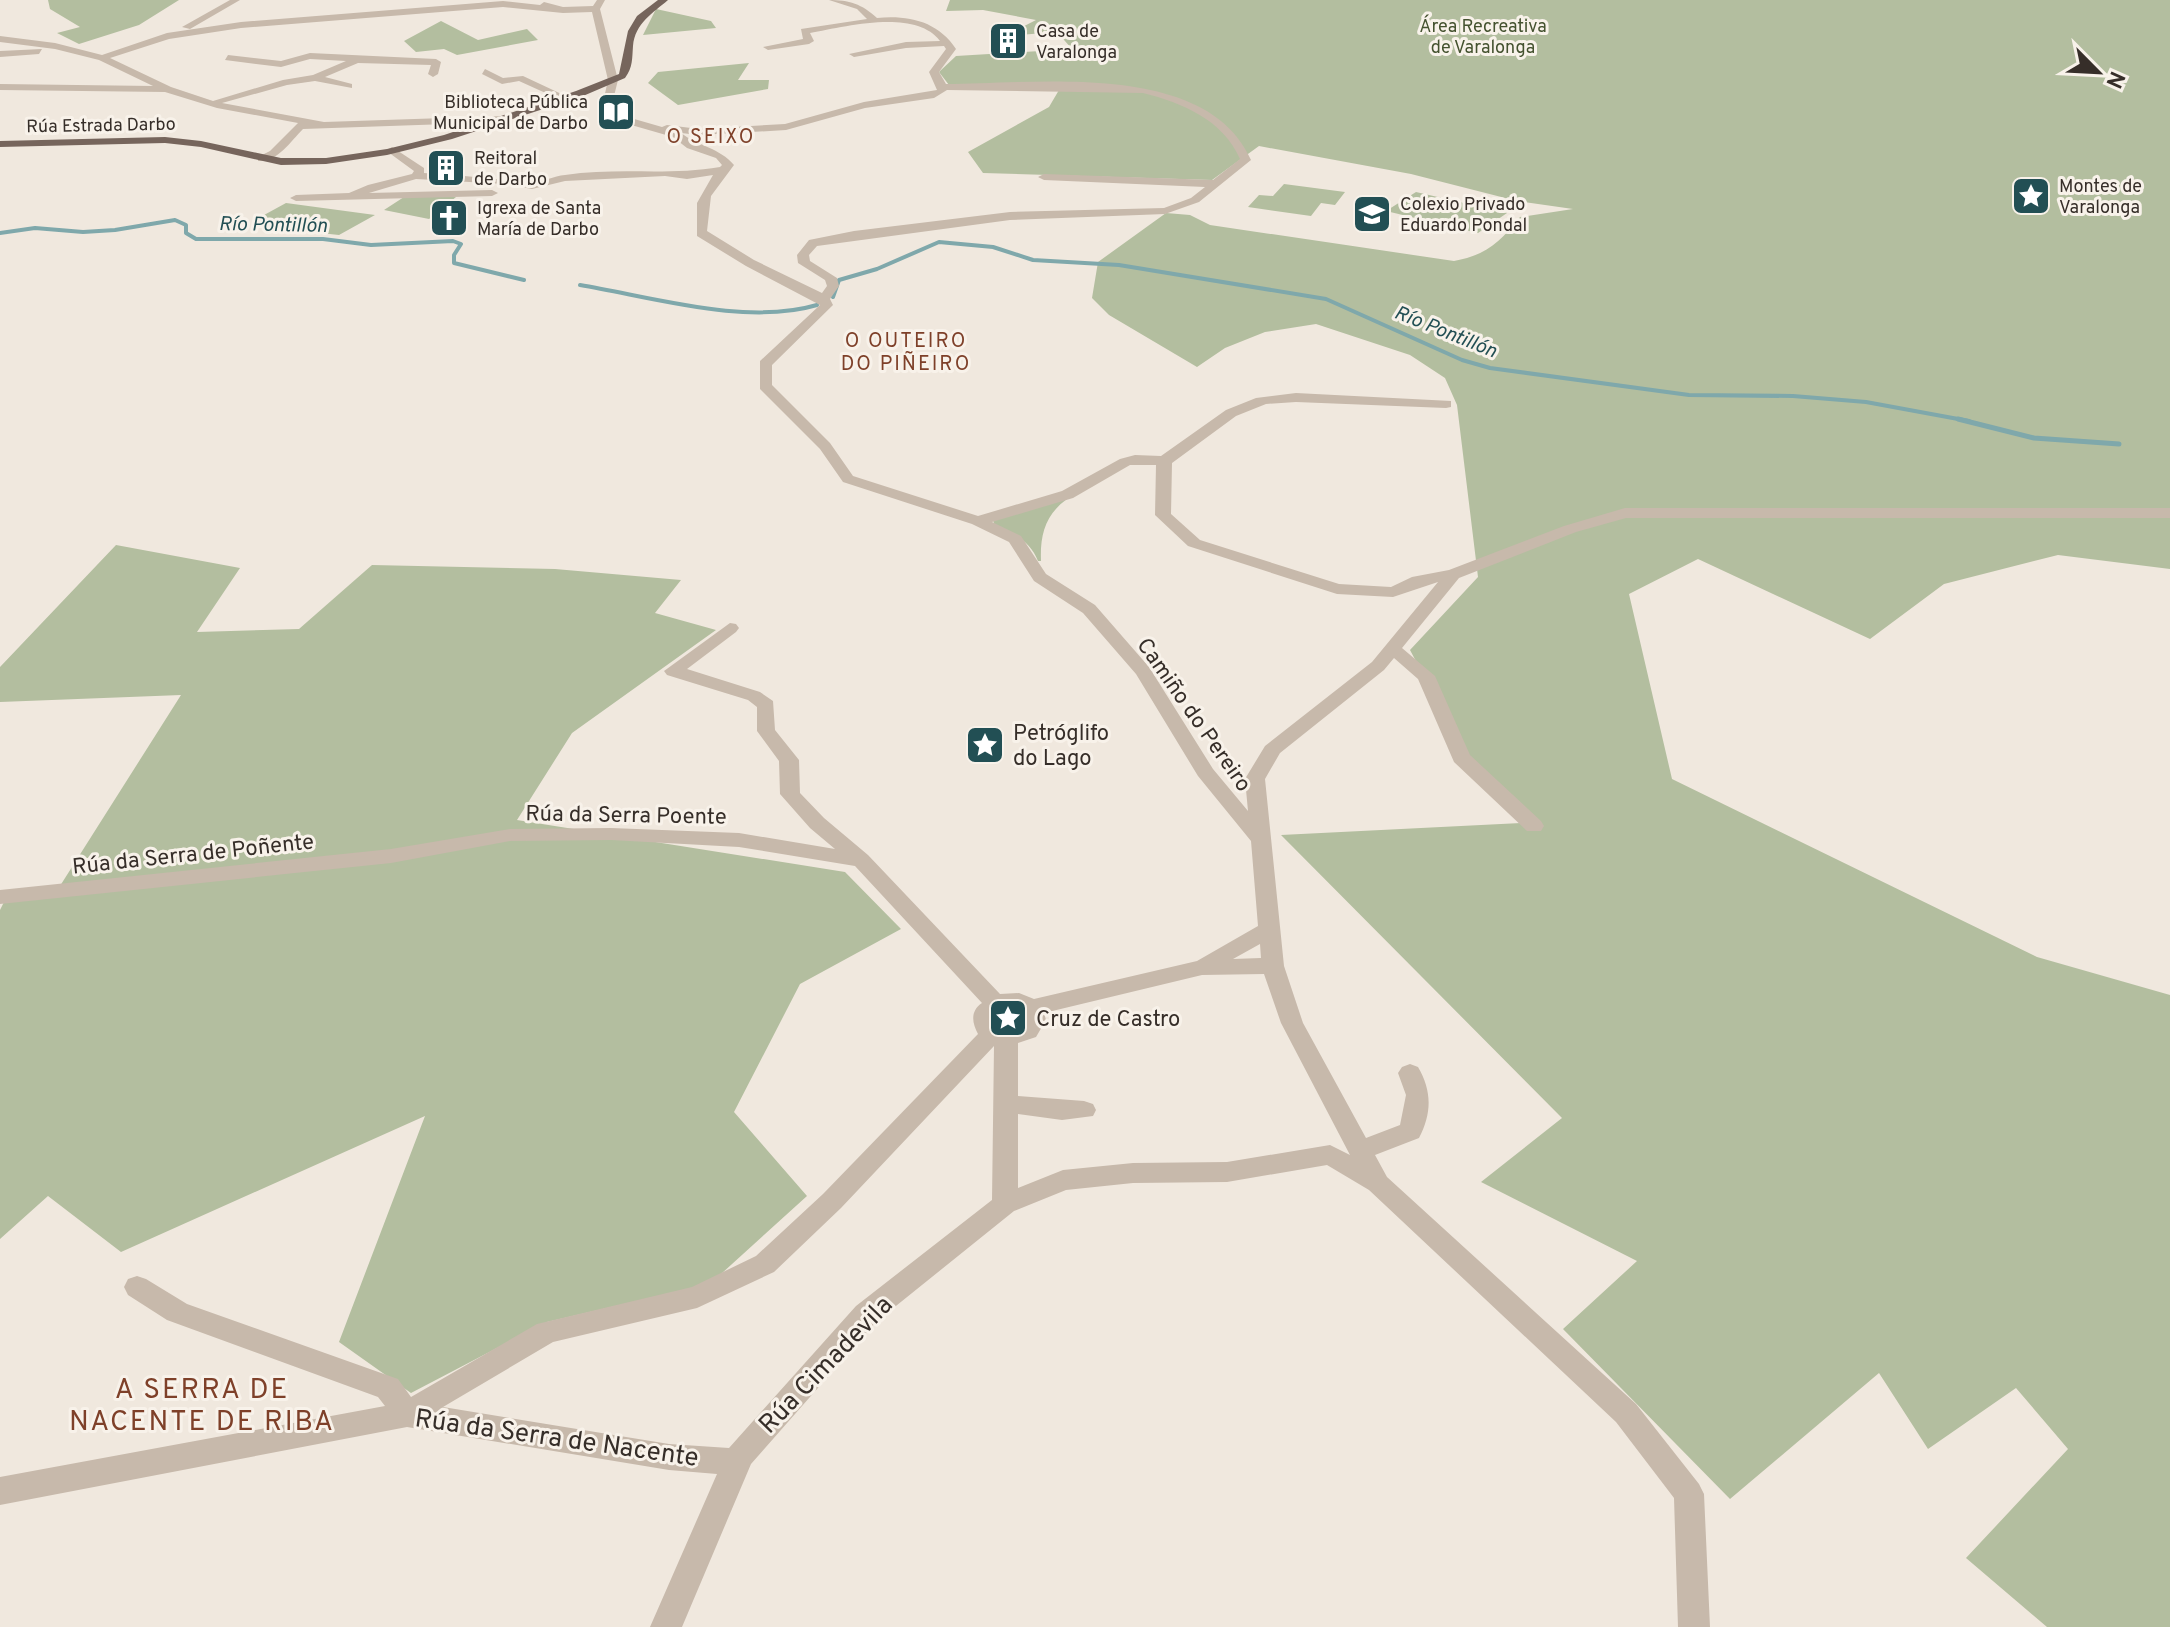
<svg xmlns="http://www.w3.org/2000/svg" width="2170" height="1627" viewBox="0 0 2170 1627" font-family="Overpass,sans-serif">
<style>
.green{fill:#b3be9f}
.lines{fill:none;stroke-linecap:round;stroke-linejoin:round}
.stream-far1{stroke:#7fa8ab;stroke-width:4}
.stream{stroke:#7fa8ab;stroke-width:5}
.minor{fill:#c7b9ab;fill-rule:evenodd}
.major{fill:#76655c;fill-rule:evenodd}
.labels{text-anchor:middle;stroke-width:6;stroke-linejoin:round;paint-order:stroke}
.far-park-label{font-size:18px;fill:#44522f;stroke:#f8f2ea}
.far-poi-label{font-size:18px;fill:#362e29;stroke:#f8f2ea;text-anchor:start}
.far-street-label{font-size:18px;fill:#362e29;stroke:#f8f2ea}
.far-neighbourhood-label{font-size:20px;letter-spacing:2px;fill:#7e4029;stroke:#f8f2ea}
.far-water-label{font-size:20px;font-style:italic;fill:#224f54;stroke:#f8f2ea}
.street-label{font-size:22px;fill:#362e29;stroke:#f8f2ea}
.poi-label{font-size:22px;fill:#362e29;stroke:#f8f2ea;text-anchor:start}
.near-street-label{font-size:26px;fill:#362e29;stroke:#f8f2ea}
.near-neighbourhood-label{font-size:28px;letter-spacing:2px;fill:#7e4029;stroke:#f8f2ea}
</style>
<rect width="100%" height="100%" fill="#f0e8de"/>
<path class="green" d="M 48,0 L 179,0 L 139,25 L 79,44 L 57,33 L 80,27 L 50,9 Z
M 950,0 L 2170,0 L 2170,569 L 2058,555 L 1944,584 L 1870,639 L 1698,559 L 1629,594 L 1672,779 L 2037,957 L 2170,995 L 2170,1627 L 2047,1627 L 1966,1558 L 2068,1449 L 2016,1388 L 1928,1449 L 1879,1373 L 1730,1499 L 1563,1329 L 1637,1261 L 1481,1182 L 1562,1118 L 1281,835 L 1540,822 L 1468,759 L 1410,650 L 1478,577 L 1457,405 L 1445,378 L 1410,355 L 1316,324 L 1265,332 L 1225,348 L 1197,367 L 1109,315 L 1092,298 L 1098,262 L 1166,213 L 1190,215 L 1210,225 L 1454,261 C 1487,255 1500,242 1520,217 L 1573,209 L 1517,201 L 1411,174 L 1259,146 L 1212,180 L 983,173 L 968,152 L 1049,107 L 1059,90 L 949,85 L 939,72 L 956,56 L 1072,49 L 1057,32 L 1005,36 L 1036,20 L 983,10 L 946,11 Z
M 656,9 L 711,21 L 716,28 L 643,35 Z
M 441,21 L 478,40 L 527,29 L 538,40 L 457,55 L 444,49 L 416,52 L 404,41 Z
M 749,63 L 738,80 L 769,80 L 768,89 L 678,105 L 648,83 L 658,72 Z
M 1284,184 L 1345,192 L 1335,205 L 1321,203 L 1311,216 L 1248,207 L 1259,195 L 1273,196 Z
M 1416,192 L 1507,213 L 1478,233 L 1386,211 Z
M 404,197 L 456,197 L 429,219 L 384,210 Z
M 286,203 L 375,215 L 339,235 L 255,226 L 253,221 Z
M 1067,499 C 1045,515 1040,535 1041,561 L 1038,561 C 1030,540 1013,534 994,524 L 993,519 Z
M 116,545 L 240,568 L 197,632 L 299,629 L 372,565 L 555,569 L 681,580 L 655,613 L 716,630 L 572,733 L 517,820 L 845,872 L 901,929 L 800,984 L 734,1112 L 807,1196 L 710,1284 L 547,1322 L 411,1393 L 339,1342 L 425,1116 L 121,1252 L 48,1196 L 0,1239 L 0,910 L 4,902 L 53,897 L 181,695 L 0,702 L 0,667 Z"/>
<g class="lines">
<path class="stream-far1" d="M 0,233 L 35,228 L 83,232 L 115,230 L 175,220 L 186,225 L 186,233 L 196,239 L 323,239 L 371,245 L 453,241 L 461,244 L 454,255 L 454,263 L 524,280
M 580,285 C 652,297 746,326 817,305
M 833,297 L 839,280 L 877,269 L 939,242 L 993,247 L 1033,260 L 1119,265 L 1326,299 L 1462,360 L 1490,368 L 1689,395 L 1793,396 L 1866,402 L 1969,421"/>
<path class="stream" d="M 1958,419 L 2034,438 L 2119,444"/>
<path class="minor" d="M 230,0 L 240,0 L 190,29 L 182,27 Z
M 597,0 L 605,0 L 600,9 L 618,80 L 610,112 L 662,127 L 667,125 L 699,129 L 785,124 L 864,102 L 937,90 L 929,72 L 946,49 L 944,46 L 906,48 L 854,57 L 849,54 L 906,42 L 940,41 C 915,8 845,27 810,33 L 814,41 L 809,44 L 768,50 L 763,47 L 803,39 L 801,29 L 867,19 L 857,9 L 829,0 C 849,0 862,4 877,18 C 910,15 938,22 956,49 L 939,72 L 946,84 C 1037,84 1207,60 1251,160 L 1199,202 L 1165,214 L 1010,220 L 817,246 L 809,255 L 810,261 L 837,278 L 839,286 L 830,299 L 833,305 L 772,365 L 772,385 L 830,443 L 853,476 L 978,516 L 1062,491 L 1120,459 L 1135,455 L 1161,456 L 1226,410 L 1256,398 L 1296,393 L 1451,401 L 1451,407 L 1446,408 L 1296,402 L 1266,404 L 1236,416 L 1172,463 L 1171,514 L 1200,540 L 1339,584 L 1391,587 L 1412,577 L 1449,570 L 1564,526 L 1625,508 L 2170,508 L 2170,518 L 1626,518 L 1576,532 L 1459,578 L 1402,648 L 1435,676 L 1470,755 L 1541,821 L 1544,826 L 1541,831 L 1527,831 L 1454,762 L 1418,679 L 1394,658 L 1384,670 L 1280,753 L 1265,779 L 1284,966 L 1303,1023 L 1366,1138 L 1400,1125 L 1406,1095 L 1398,1073 L 1402,1067 L 1410,1064 L 1418,1067 C 1432,1091 1432,1113 1419,1138 L 1375,1155 L 1387,1177 L 1636,1404 L 1699,1484 L 1704,1494 L 1710,1627 L 1678,1627 L 1674,1498 L 1616,1422 L 1369,1190 L 1327,1165 L 1227,1182 L 1133,1183 L 1066,1190 L 1014,1211 L 876,1322 L 751,1464 L 682,1627 L 650,1627 L 717,1474 L 669,1470 L 407,1427 L 0,1505 L 0,1477 L 385,1406 L 378,1397 L 167,1320 L 128,1295 L 124,1287 L 128,1279 L 137,1276 L 146,1279 L 187,1304 L 398,1379 L 411,1397 L 537,1324 L 692,1287 L 756,1256 L 823,1194 L 978,1034 C 972,1023 970,1011 982,1003 L 855,866 L 739,847 L 611,840 L 510,841 L 391,863 L 0,904 L 0,890 L 391,849 L 510,829 L 611,828 L 739,833 L 835,849 L 810,828 L 780,794 L 779,761 L 757,731 L 757,707 L 748,700 L 667,675 L 664,671 L 730,623 L 736,624 L 739,628 L 736,632 L 687,669 L 760,692 L 773,701 L 775,730 L 799,760 L 800,793 L 824,818 L 868,855 L 1000,994 L 1019,993 L 1034,999 L 1197,961 L 1258,926 L 1251,841 L 1198,776 L 1136,674 L 1083,613 L 1034,581 L 1009,542 L 972,524 L 843,482 L 820,449 L 760,389 L 760,361 L 820,305 L 746,266 L 697,236 L 697,203 L 713,175 L 687,179 L 665,176 L 565,181 L 532,189 L 505,184 L 416,179 L 369,193 L 492,190 L 498,193 L 492,196 L 296,201 L 290,198 L 296,195 L 349,193 L 368,185 L 412,174 L 414,171 L 388,152 L 387,150 L 392,147 L 424,168 L 424,173 C 459,175 494,179 529,182 C 541,183 553,176 565,175 C 617,167 669,176 720,167 L 722,165 L 716,158 L 687,148 L 673,137 L 600,116 L 608,80 L 592,12 L 563,13 L 503,7 L 241,28 L 169,39 L 110,58 L 171,87 L 213,101 L 283,80 L 313,75 L 346,61 L 310,59 L 281,67 L 225,60 L 228,55 L 281,61 L 310,53 L 436,59 L 441,62 L 438,74 L 433,77 L 428,74 L 431,65 L 358,63 L 325,77 L 352,84 L 352,88 L 315,81 L 287,85 L 222,103 L 324,122 L 505,116 L 510,119 L 505,122 L 303,129 C 290,142 278,162 258,161 L 258,157 L 270,151 L 298,123 L 217,108 L 165,92 L 0,90 L 0,84 L 153,86 L 99,60 L 55,49 L 0,42 L 0,36 L 55,43 L 102,55 L 167,33 L 241,22 L 503,1 L 540,5 L 544,2 L 563,7 L 593,6 ZM 947,90 L 1143,93 C 1183,103 1223,120 1240,159 L 1213,180 L 1044,174 L 1038,177 L 1044,180 L 1205,187 L 1191,198 L 1164,208 L 1010,212 L 854,231 L 809,240 L 797,255 L 798,263 L 825,280 L 827,286 L 822,293 L 754,260 L 707,231 L 711,196 L 734,165 C 720,148 698,146 681,133 L 699,135 L 786,130 L 865,108 L 934,98 ZM 1130,465 L 1156,465 L 1155,515 L 1188,546 L 1337,594 L 1393,597 L 1438,582 L 1372,662 L 1265,746 L 1245,779 L 1248,811 L 1213,769 L 1149,667 L 1095,605 L 1046,574 L 1021,536 L 992,522 L 1073,498 ZM 1260,944 L 1261,958 L 1233,959 ZM 1264,974 L 1281,1023 L 1350,1155 L 1330,1145 L 1227,1162 L 1133,1163 L 1063,1170 L 1018,1188 L 1018,1114 L 1062,1120 L 1093,1116 L 1096,1110 L 1093,1104 L 1084,1101 L 1018,1096 L 1018,1043 L 1036,1037 L 1046,1020 L 1044,1013 L 1202,975 ZM 1007,1009 L 1021,1013 L 1023,1020 L 1020,1025 L 1006,1028 L 997,1024 L 996,1016 ZM 994,1046 L 992,1200 L 856,1306 L 729,1448 L 669,1444 L 443,1407 L 553,1342 L 697,1308 L 774,1272 L 841,1208 Z
M 42,49 L 39,54 L 0,57 L 0,51 Z
M 485,69 L 503,78 L 523,76 L 570,98 L 561,100 L 519,81 L 502,84 L 482,74 Z"/>
<path class="major" d="M 658,0 L 668,0 C 653,13 635,23 633,46 C 632,59 633,67 625,78 L 583,96 L 452,139 L 387,155 L 326,164 L 281,165 L 201,147 L 165,143 L 0,147 L 0,141 L 165,137 L 201,141 L 281,158 L 326,158 L 387,149 L 444,135 L 576,91 L 619,74 L 628,31 L 637,16 Z"/>
</g>
<defs>
<symbol id="building-square" viewBox="-11 -11 22 22"><rect x="-9" y="-9" width="18" height="18" rx="4" fill="#224f54" stroke="#f8f2ea"/><path d="M-4-6H4V6H1V3H-1V6H-4ZM-2.5-4.3h1.7v1.8h-1.7ZM.8-4.3h1.7v1.8H.8ZM-2.5-1h1.7V.8h-1.7ZM.8-1h1.7V.8H.8Z" fill="#fff"/></symbol>
<symbol id="library-square" viewBox="-11 -11 22 22"><rect x="-9" y="-9" width="18" height="18" rx="4" fill="#224f54" stroke="#f8f2ea"/><path d="M-6-4Q-3-5.5-.7-3.5V5Q-3 3-6 4ZM6-4Q3-5.5 .7-3.5V5Q3 3 6 4Z" fill="#fff"/></symbol>
<symbol id="sight-square" viewBox="-11 -11 22 22"><rect x="-9" y="-9" width="18" height="18" rx="4" fill="#224f54" stroke="#f8f2ea"/><path d="M0-6L1.8-2.2L6-1.7L2.9 1.2L3.7 5.4L0 3.3L-3.7 5.4L-2.9 1.2L-6-1.7L-1.8-2.2Z" fill="#fff"/></symbol>
<symbol id="school-square" viewBox="-11 -11 22 22"><rect x="-9" y="-9" width="18" height="18" rx="4" fill="#224f54" stroke="#f8f2ea"/><path d="M0-5L7-2L0 1L-7-2ZM-4 1L0 2.5L4 1V4Q0 6-4 4Z" fill="#fff"/></symbol>
<symbol id="church-square" viewBox="-11 -11 22 22"><rect x="-9" y="-9" width="18" height="18" rx="4" fill="#224f54" stroke="#f8f2ea"/><path d="M-1.2-6h2.4v3.5h3.3v2.4h-3.3V6h-2.4V-.1h-3.3v-2.4h3.3Z" fill="#fff"/></symbol>
</defs>
<g fill-rule="evenodd">
<use href="#building-square" x="986" y="19" width="44" height="44"/>
<use href="#library-square" x="594" y="90" width="44" height="44"/>
<use href="#building-square" x="424" y="146" width="44" height="44"/>
<use href="#sight-square" x="2009" y="174" width="44" height="44"/>
<use href="#school-square" x="1350" y="192" width="44" height="44"/>
<use href="#church-square" x="427" y="196" width="44" height="44"/>
<use href="#sight-square" x="963" y="723" width="44" height="44"/>
<use href="#sight-square" x="986" y="996" width="44" height="44"/>
</g>
<g class="labels">
<g class="far-park-label">
<text x="1483" y="32">Área Recreativa<tspan x="1483" dy="21">de Varalonga</tspan></text>
</g>
<g class="far-poi-label">
<text x="1036" y="37">Casa de<tspan x="1036" dy="21">Varalonga</tspan></text>
<text x="588" y="108" text-anchor="end">Biblioteca Pública<tspan x="588" dy="21">Municipal de Darbo</tspan></text>
<text x="474" y="164">Reitoral<tspan x="474" dy="21">de Darbo</tspan></text>
<text x="2059" y="192">Montes de<tspan x="2059" dy="21">Varalonga</tspan></text>
<text x="1400" y="210">Colexio Privado<tspan x="1400" dy="21">Eduardo Pondal</tspan></text>
<text x="477" y="214">Igrexa de Santa<tspan x="477" dy="21">María de Darbo</tspan></text>
</g>
<g class="far-street-label">
<text transform="translate(101 125) rotate(-1)" y="6">Rúa Estrada Darbo</text>
</g>
<g class="far-neighbourhood-label">
<text x="711" y="143">O SEIXO</text>
<text x="906" y="347">O OUTEIRO<tspan x="906" dy="23">DO PIÑEIRO</tspan></text>
</g>
<g class="far-water-label">
<text transform="translate(273 224) rotate(1)" y="7">Río Pontillón</text>
<text transform="translate(1446 331) rotate(22)" y="7">Río Pontillón</text>
</g>
<g class="street-label">
<text transform="translate(1195 714) rotate(55)" y="8">Camiño do Pereiro</text>
<text transform="translate(626 814) rotate(1)" y="8">Rúa da Serra Poente</text>
<text transform="translate(193 853) rotate(-6)" y="8">Rúa da Serra de Poñente</text>
</g>
<g class="poi-label">
<text x="1013" y="740">Petróglifo<tspan x="1013" dy="25">do Lago</tspan></text>
<text x="1036" y="1026">Cruz de Castro</text>
</g>
<g class="near-street-label">
<text transform="translate(825 1364) rotate(-46)" y="9">Rúa Cimadevila</text>
<text transform="translate(557 1437) rotate(8)" y="9">Rúa da Serra de Nacente</text>
</g>
<g class="near-neighbourhood-label">
<text x="202" y="1398">A SERRA DE<tspan x="202" dy="32">NACENTE DE RIBA</tspan></text>
</g>
</g>
<g transform="translate(2098 72) rotate(114)" stroke="#f8f2ea" stroke-width="6" paint-order="stroke">
<path d="M0-6L14 30L0 20L-14 30Z" fill="#362e29"/>
<text y="-12" font-size="22" font-weight="bold" text-anchor="middle" fill="#362e29">N</text>
</g>
</svg>
